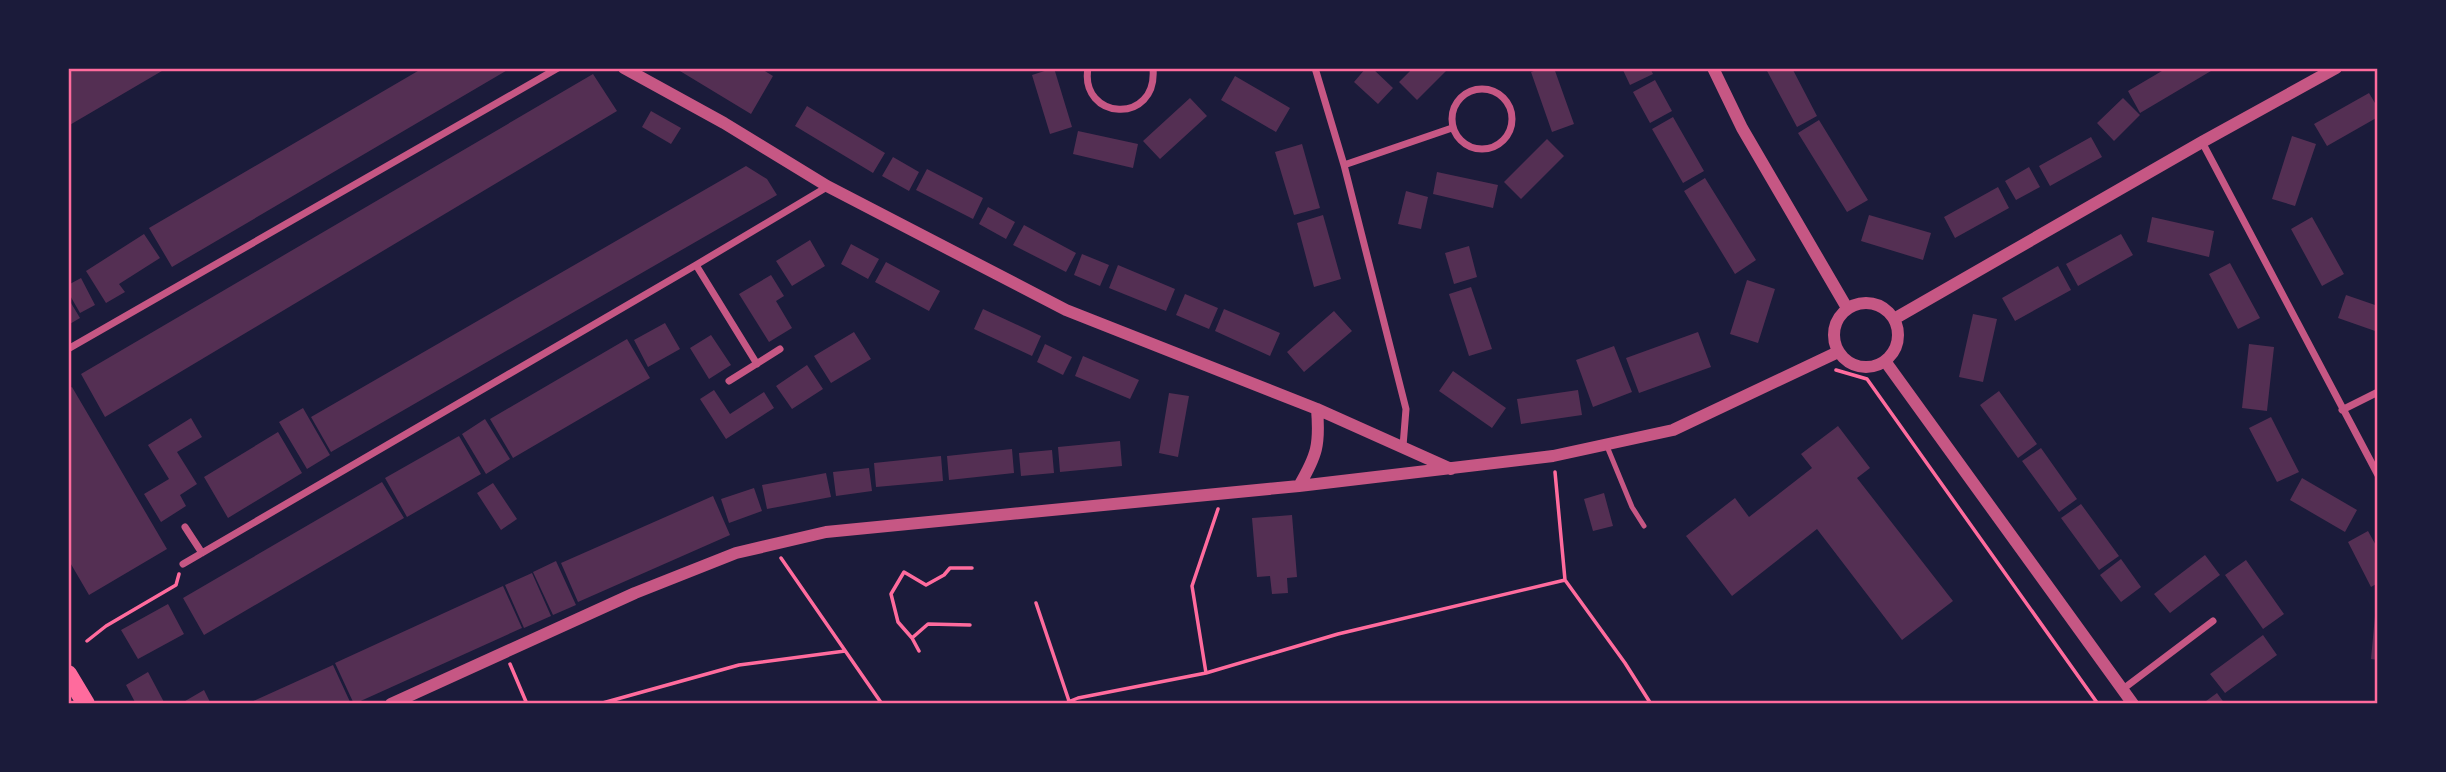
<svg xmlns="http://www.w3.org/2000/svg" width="2446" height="772" viewBox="0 0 2446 772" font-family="Roboto,sans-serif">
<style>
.building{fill:#542f53}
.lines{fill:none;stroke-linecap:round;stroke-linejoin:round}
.path{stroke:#ff6b9d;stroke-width:3.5}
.service{stroke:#c65784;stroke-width:5}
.minor{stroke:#c65784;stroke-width:7}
.tertiary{stroke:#c65784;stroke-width:12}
.trunk{stroke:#ff6b9d;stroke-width:18}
.neatline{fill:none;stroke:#ff6b9d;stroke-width:2.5}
</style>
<rect width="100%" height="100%" fill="#1b1b3a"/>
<path class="building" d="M 72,68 L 167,68 L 68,126 L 68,70 Z
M 423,68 L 511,68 L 172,267 L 149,228 Z
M 675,68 L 760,68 L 773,76 L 751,114 Z
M 1054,68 L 1072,127 L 1050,134 L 1032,75 Z
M 1366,68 L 1372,68 L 1393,88 L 1378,104 L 1354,82 Z
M 1413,68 L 1449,68 L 1417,100 L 1399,82 Z
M 1542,68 L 1554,68 L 1574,124 L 1552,132 L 1531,72 Z
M 1622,68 L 1650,68 L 1653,74 L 1630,85 Z
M 1792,68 L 1817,116 L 1797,127 L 1766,69 Z
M 2167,68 L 2216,68 L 2140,113 L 2128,91 Z
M 593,74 L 617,111 L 105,417 L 81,374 Z
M 1235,76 L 1290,108 L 1276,132 L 1221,100 Z
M 1655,80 L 1672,111 L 1650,123 L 1633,92 Z
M 2369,93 L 2378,108 L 2378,117 L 2327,146 L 2314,124 Z
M 1190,98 L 1207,116 L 1160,159 L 1143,141 Z
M 2123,98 L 2140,115 L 2114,141 L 2097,123 Z
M 807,106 L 885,153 L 873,173 L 795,126 Z
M 651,111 L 681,128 L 671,144 L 642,127 Z
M 1673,117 L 1704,171 L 1683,183 L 1652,129 Z
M 1819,120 L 1868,200 L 1847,212 L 1798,133 Z
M 1078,131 L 1138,144 L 1133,168 L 1073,154 Z
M 2292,136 L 2316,144 L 2295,206 L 2272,199 Z
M 2091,137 L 2102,157 L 2050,186 L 2039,166 Z
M 1547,139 L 1564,156 L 1521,199 L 1504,182 Z
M 1302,144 L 1320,208 L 1294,215 L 1275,152 Z
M 893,157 L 919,172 L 909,191 L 882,176 Z
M 746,166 L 767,179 L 777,195 L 331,452 L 311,417 Z
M 2029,167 L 2040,187 L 2016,200 L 2005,181 Z
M 927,169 L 983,198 L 973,219 L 916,190 Z
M 1437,172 L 1498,185 L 1493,208 L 1433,194 Z
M 1705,178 L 1756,260 L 1735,274 L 1684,191 Z
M 1998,187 L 2009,208 L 1955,238 L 1944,217 Z
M 1406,191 L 1428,197 L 1421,229 L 1398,224 Z
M 988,207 L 1015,222 L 1006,239 L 979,224 Z
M 1323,215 L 1341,279 L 1314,287 L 1297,223 Z
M 1869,215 L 1931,233 L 1923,260 L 1861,241 Z
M 2152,217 L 2214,231 L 2209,257 L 2147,242 Z
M 2312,217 L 2344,274 L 2322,286 L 2291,229 Z
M 1024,225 L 1076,253 L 1066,272 L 1013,245 Z
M 144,234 L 160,258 L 119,284 L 125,292 L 106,303 L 86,271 Z
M 2121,234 L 2133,255 L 2078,286 L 2066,264 Z
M 810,240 L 825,266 L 792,286 L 776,261 Z
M 851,244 L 879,259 L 868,279 L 841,264 Z
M 1469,246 L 1477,277 L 1454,284 L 1445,253 Z
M 1082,254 L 1109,265 L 1100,286 L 1074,275 Z
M 886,262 L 940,291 L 929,311 L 875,282 Z
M 2230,263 L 2260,318 L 2238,329 L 2209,274 Z
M 1118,265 L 1175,289 L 1166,311 L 1109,288 Z
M 2058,266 L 2071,290 L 2015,321 L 2002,298 Z
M 771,275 L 784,296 L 776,301 L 792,328 L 769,342 L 739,294 Z
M 81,278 L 95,305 L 80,313 L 68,292 L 68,285 Z
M 1747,280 L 1775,289 L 1758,343 L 1730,334 Z
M 1471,287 L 1492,349 L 1469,356 L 1449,294 Z
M 1185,294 L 1218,308 L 1209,329 L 1176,315 Z
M 2346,295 L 2378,306 L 2378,332 L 2338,318 Z
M 68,298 L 80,318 L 68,325 Z
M 983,309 L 1041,336 L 1032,356 L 974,329 Z
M 1224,309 L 1280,333 L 1270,356 L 1215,331 Z
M 1334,311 L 1352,331 L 1304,372 L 1287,352 Z
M 1973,314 L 1997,319 L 1983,382 L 1959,377 Z
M 665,323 L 680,349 L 648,367 L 634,340 Z
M 854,332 L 871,359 L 831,383 L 814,356 Z
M 1698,332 L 1711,367 L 1639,393 L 1626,358 Z
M 711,335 L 731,365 L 709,379 L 690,348 Z
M 627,339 L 650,378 L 513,458 L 490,419 Z
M 1045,344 L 1072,357 L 1063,375 L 1037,362 Z
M 2249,344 L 2274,347 L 2267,411 L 2242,408 Z
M 1614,346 L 1632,392 L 1593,407 L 1576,360 Z
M 1083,356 L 1139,380 L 1130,399 L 1075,376 Z
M 807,365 L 823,389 L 792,409 L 776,386 Z
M 1453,371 L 1506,408 L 1492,428 L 1439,391 Z
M 72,387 L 167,549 L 89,595 L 68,559 L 68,389 Z
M 714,390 L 730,414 L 764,392 L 774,408 L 726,439 L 700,399 Z
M 1578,390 L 1582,415 L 1521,424 L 1517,399 Z
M 1999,391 L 2037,444 L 2018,458 L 1980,405 Z
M 1169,393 L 1189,396 L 1178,457 L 1159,453 Z
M 303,408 L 330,455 L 307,469 L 279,422 Z
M 2271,417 L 2299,472 L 2277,482 L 2249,428 Z
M 191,418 L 202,437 L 177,452 L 197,484 L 180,495 L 186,506 L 161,522 L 144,494 L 169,479 L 148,445 Z
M 485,419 L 510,459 L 486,474 L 462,434 Z
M 1838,426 L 1870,468 L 1857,478 L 1953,601 L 1902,640 L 1817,529 L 1732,596 L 1686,536 L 1735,498 L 1749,517 L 1812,468 L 1801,454 Z
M 278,432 L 302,473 L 228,518 L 204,477 Z
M 459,436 L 481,474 L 407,517 L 385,478 Z
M 1120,441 L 1122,466 L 1060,472 L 1058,447 Z
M 2041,448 L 2077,499 L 2059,512 L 2022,461 Z
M 1012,449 L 1014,473 L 949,480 L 947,456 Z
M 1052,450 L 1054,473 L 1021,476 L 1019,453 Z
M 941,456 L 943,481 L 876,487 L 874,463 Z
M 869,468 L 872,491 L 836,496 L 833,472 Z
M 826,473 L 831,497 L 767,509 L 762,485 Z
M 2302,478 L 2357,510 L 2345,532 L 2290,500 Z
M 382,482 L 404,518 L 204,635 L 183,598 Z
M 493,483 L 517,519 L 501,530 L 477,493 Z
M 754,488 L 762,511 L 729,523 L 721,499 Z
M 1604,493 L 1613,526 L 1593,531 L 1584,499 Z
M 713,496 L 730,535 L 578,602 L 561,563 Z
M 2081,504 L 2119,556 L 2099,570 L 2061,518 Z
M 1292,515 L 1297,577 L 1287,578 L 1288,593 L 1272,594 L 1270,576 L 1257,577 L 1252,518 Z
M 2368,531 L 2378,549 L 2378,583 L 2371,587 L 2348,542 Z
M 2205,555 L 2220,575 L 2170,613 L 2154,594 Z
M 2121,559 L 2141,587 L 2121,602 L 2100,575 Z
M 2246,560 L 2284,614 L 2263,629 L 2225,575 Z
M 556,561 L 576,605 L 553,615 L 533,572 Z
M 532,573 L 551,616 L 524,628 L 505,585 Z
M 503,586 L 522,628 L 354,704 L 335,663 Z
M 168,604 L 184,634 L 138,659 L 121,630 Z
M 2376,605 L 2378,605 L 2378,660 L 2371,659 Z
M 2263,635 L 2277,655 L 2225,693 L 2210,674 Z
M 333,665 L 351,704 L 252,704 L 251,702 Z
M 148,672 L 165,704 L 136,704 L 126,685 Z
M 204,690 L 211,704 L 180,704 Z
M 2217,693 L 2225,704 L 2202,704 Z"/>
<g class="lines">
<path class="path" d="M 1836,370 L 1867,379 L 2098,704
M 1555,472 L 1565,580 L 1625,663 L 1651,704
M 781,558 L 882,704
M 1036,603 L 1069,701
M 912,638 L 898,622 L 891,594 L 904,572 L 926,585 L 944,575 L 950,568 L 972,568
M 87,641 L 106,626 L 176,585 L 179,574
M 919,651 L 912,638 L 928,624 L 970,625
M 510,664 L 527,704
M 1206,673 L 1192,586 L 1218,509
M 599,704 L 739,665 L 845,651
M 1063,704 L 1078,698 L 1206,673 L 1338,634 L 1565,580"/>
<path class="service" d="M 1606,444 L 1632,507 L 1644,526"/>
<path class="minor" d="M 1088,68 C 1079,120 1158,126 1153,68
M 1315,68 L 1344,165 L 1406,409 L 1403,446
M1452 119a30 30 0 1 1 60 0a30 30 0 1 1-60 0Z
M 2202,142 L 2378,475
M 1344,165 L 1452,128
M 696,265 L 757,364
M 68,349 L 558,68
M 729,381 L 780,349
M 2342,410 L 2378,392
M 185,527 L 202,553
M 183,564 L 696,265 L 827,187
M 2123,689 L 2213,621"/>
<path class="tertiary" d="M 624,68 L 724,123 L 827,186 L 1066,310 L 1317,409 L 1451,469
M 1713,68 L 1742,128 L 1847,308
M1834 335a32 32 0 1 1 64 0a32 32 0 1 1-64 0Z
M 1894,319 L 2202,142 L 2336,68
M 1885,361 L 2133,704
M 1299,486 C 1317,455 1320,445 1317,409
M 391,704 L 635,593 L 736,553 L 826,532 L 1299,486 L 1553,456 L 1673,430 L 1838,352"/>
<path class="trunk" d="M 68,674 L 86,704"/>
</g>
<rect width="2446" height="772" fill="none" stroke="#1b1b3a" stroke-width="140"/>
<rect x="70" y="70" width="2306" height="632" class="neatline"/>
</svg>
